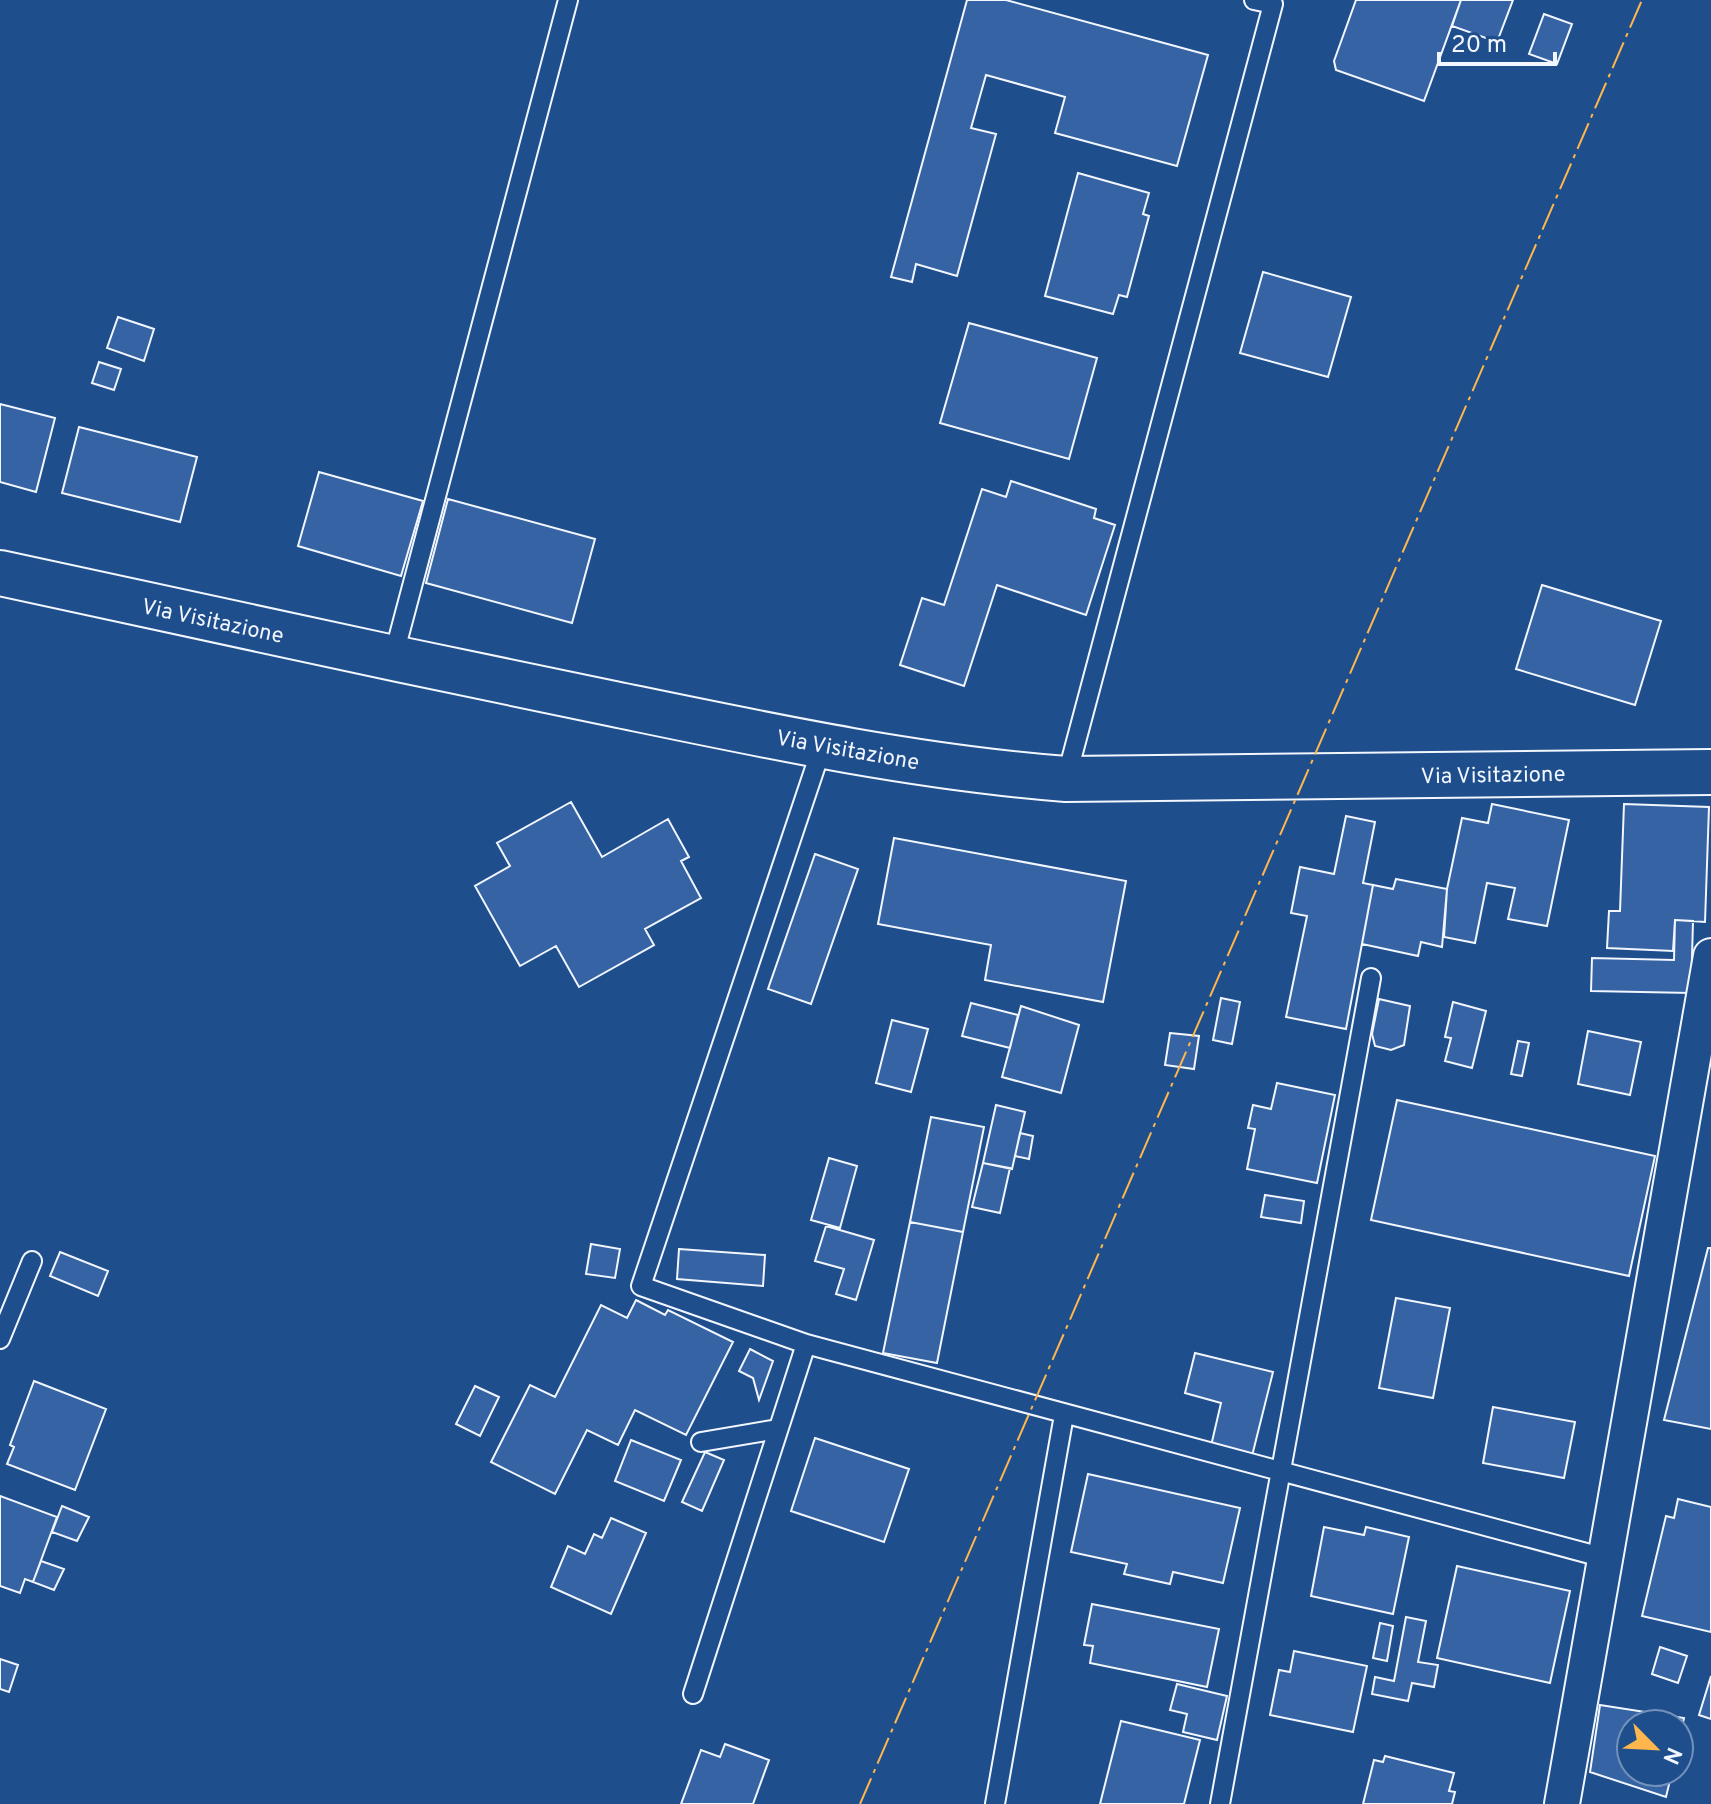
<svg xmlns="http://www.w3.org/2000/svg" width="1711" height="1804" viewBox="0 0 1711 1804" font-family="Overpass,sans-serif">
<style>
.building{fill:#3563a3;stroke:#f2f6ff;stroke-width:2}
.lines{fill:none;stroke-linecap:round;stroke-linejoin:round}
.service-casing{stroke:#f2f6ff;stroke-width:22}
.minor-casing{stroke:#f2f6ff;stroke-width:38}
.tertiary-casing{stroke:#f2f6ff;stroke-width:48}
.service{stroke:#1f4e8c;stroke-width:18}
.minor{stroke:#1f4e8c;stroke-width:34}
.tertiary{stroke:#1f4e8c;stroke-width:44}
.power{stroke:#ffb74d;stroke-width:2;stroke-dasharray:28 6 4 6;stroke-linecap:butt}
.labels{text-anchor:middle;stroke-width:6;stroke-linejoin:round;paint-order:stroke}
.street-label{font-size:22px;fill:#f2f6ff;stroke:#1f4e8c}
</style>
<rect width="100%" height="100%" fill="#1f4e8c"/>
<path class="building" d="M 967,0 L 1006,0 L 1208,55 L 1177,166 L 1055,133 L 1065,97 L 986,75 L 971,128 L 996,134 L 957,276 L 916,264 L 912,282 L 891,277 Z
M 1356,0 L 1461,0 L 1424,101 L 1336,70 L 1334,61 Z
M 1461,0 L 1513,0 L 1497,42 L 1452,26 Z
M 1544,14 L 1572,24 L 1557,64 L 1529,54 Z
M 1078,173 L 1149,193 L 1143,214 L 1149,216 L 1127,297 L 1119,295 L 1113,314 L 1045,296 Z
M 1263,272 L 1351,297 L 1328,377 L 1240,353 Z
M 118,317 L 154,329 L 144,361 L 107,348 Z
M 969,323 L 1097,358 L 1069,459 L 940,423 Z
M 99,362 L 121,369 L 114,390 L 92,383 Z
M 0,404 L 55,418 L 36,492 L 0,482 Z
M 79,427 L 197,457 L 180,522 L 62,493 Z
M 319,472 L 423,501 L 401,576 L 298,546 Z
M 1011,481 L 1096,509 L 1094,518 L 1115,525 L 1086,615 L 997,585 L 964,686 L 900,665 L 922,598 L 944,605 L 982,489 L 1006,497 Z
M 448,499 L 595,539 L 572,623 L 426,583 Z
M 1542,585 L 1661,621 L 1635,705 L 1516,669 Z
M 571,802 L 602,857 L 668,819 L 689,857 L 681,861 L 701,898 L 645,929 L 654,945 L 579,987 L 556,946 L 520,966 L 475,886 L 510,866 L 497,843 Z
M 1492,804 L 1569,820 L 1547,926 L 1508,919 L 1515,888 L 1487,883 L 1475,943 L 1444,937 L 1447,889 L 1462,818 L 1488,823 Z
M 1624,804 L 1709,807 L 1705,922 L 1675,920 L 1673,951 L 1607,948 L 1609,911 L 1620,911 Z
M 1346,816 L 1375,822 L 1363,883 L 1373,885 L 1346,1029 L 1286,1017 L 1307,916 L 1291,913 L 1300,867 L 1334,874 Z
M 894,838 L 1126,881 L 1103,1002 L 985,980 L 991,945 L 878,924 Z
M 815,854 L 858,869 L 811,1004 L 768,989 Z
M 1396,879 L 1447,889 L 1442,947 L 1421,942 L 1418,956 L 1362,944 L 1373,885 L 1393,889 Z
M 1675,920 L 1693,921 L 1691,993 L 1591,991 L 1592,958 L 1674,960 Z
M 1221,998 L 1240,1002 L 1232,1044 L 1213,1040 Z
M 1379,999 L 1410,1006 L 1404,1045 L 1391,1050 L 1375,1046 L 1372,1034 Z
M 1453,1002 L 1486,1011 L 1472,1068 L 1445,1061 L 1451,1038 L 1445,1037 Z
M 971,1003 L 1018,1015 L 1010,1048 L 962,1036 Z
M 1021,1006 L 1079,1025 L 1061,1093 L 1002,1077 Z
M 892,1020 L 928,1029 L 911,1092 L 876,1083 Z
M 1588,1031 L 1641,1042 L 1630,1095 L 1578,1084 Z
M 1170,1033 L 1199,1036 L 1194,1069 L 1165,1065 Z
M 1518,1041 L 1529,1043 L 1522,1076 L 1511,1074 Z
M 1277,1083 L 1335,1095 L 1317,1183 L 1247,1169 L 1255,1129 L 1248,1128 L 1253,1105 L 1271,1109 Z
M 1397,1100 L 1655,1156 L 1629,1276 L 1371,1220 Z
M 996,1105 L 1025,1112 L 1012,1169 L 983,1163 Z
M 931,1117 L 984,1127 L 963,1232 L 910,1222 Z
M 1020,1133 L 1033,1136 L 1029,1159 L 1015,1156 Z
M 829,1158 L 857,1166 L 840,1228 L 811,1220 Z
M 983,1163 L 1010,1168 L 1000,1213 L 972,1207 Z
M 1265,1195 L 1304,1201 L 1301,1223 L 1261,1217 Z
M 910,1222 L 963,1232 L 937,1363 L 883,1353 Z
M 826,1226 L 874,1240 L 856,1300 L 836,1294 L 844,1269 L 815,1261 Z
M 591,1244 L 620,1249 L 615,1278 L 586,1274 Z
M 1708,1248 L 1711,1248 L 1711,1429 L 1664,1420 Z
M 679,1249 L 765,1255 L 763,1286 L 677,1279 Z
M 60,1252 L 108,1271 L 98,1296 L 50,1276 Z
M 1396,1298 L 1450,1308 L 1433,1398 L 1379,1388 Z
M 636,1300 L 665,1315 L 668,1310 L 733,1342 L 686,1435 L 635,1410 L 618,1445 L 587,1430 L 555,1494 L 491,1462 L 530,1385 L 555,1397 L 601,1305 L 627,1318 Z
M 750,1349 L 773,1361 L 759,1400 L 753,1378 L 739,1371 Z
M 1195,1353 L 1273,1372 L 1252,1456 L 1211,1446 L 1221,1403 L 1185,1393 Z
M 34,1381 L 106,1409 L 75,1490 L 7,1464 L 14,1447 L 10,1445 Z
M 475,1386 L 499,1397 L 480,1436 L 456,1424 Z
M 1493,1407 L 1575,1422 L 1564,1478 L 1483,1463 Z
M 815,1438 L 909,1469 L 884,1542 L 791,1511 Z
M 631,1440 L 681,1460 L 664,1501 L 615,1481 Z
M 705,1452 L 724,1460 L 702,1511 L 682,1502 Z
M 1088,1474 L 1240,1508 L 1223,1583 L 1173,1572 L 1170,1584 L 1124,1574 L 1127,1564 L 1071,1552 Z
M 0,1496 L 57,1517 L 33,1582 L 25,1579 L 20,1593 L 0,1586 Z
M 1678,1499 L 1711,1507 L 1711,1632 L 1642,1616 L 1666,1516 L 1674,1518 Z
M 62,1506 L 89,1517 L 77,1541 L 52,1532 Z
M 611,1518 L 646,1533 L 611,1614 L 551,1587 L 568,1546 L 585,1554 L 594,1534 L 602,1538 Z
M 1324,1527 L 1364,1535 L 1366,1527 L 1409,1537 L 1393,1614 L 1311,1596 Z
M 41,1561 L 64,1569 L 54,1590 L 33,1582 Z
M 1457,1566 L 1570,1591 L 1550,1683 L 1437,1658 Z
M 1092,1604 L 1219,1629 L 1207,1687 L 1090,1663 L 1093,1646 L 1084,1645 Z
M 1406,1617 L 1426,1621 L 1418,1662 L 1438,1665 L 1434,1687 L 1412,1683 L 1408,1701 L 1372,1694 L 1375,1677 L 1394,1681 Z
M 1380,1623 L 1393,1626 L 1387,1661 L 1373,1658 Z
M 1660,1647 L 1687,1656 L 1678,1683 L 1652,1674 Z
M 1294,1651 L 1367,1666 L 1353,1732 L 1270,1715 L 1279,1670 L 1290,1672 Z
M 0,1659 L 18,1665 L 9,1692 L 0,1689 Z
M 1711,1676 L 1711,1719 L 1699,1715 Z
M 1177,1684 L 1227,1696 L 1217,1740 L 1183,1732 L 1187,1714 L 1170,1710 Z
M 1600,1705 L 1684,1718 L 1679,1740 L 1679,1724 L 1631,1724 L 1631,1772 L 1672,1772 L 1666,1797 L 1590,1772 Z
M 1121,1721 L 1200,1740 L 1184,1804 L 1100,1804 Z
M 725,1744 L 769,1760 L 753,1804 L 681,1804 L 701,1750 L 720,1757 Z
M 1385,1756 L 1454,1773 L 1449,1791 L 1455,1792 L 1452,1804 L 1363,1804 L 1374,1760 L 1383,1762 Z"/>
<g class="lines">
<defs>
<path id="service" d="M 393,658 L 568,0
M 1066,779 L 1273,4 L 1254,0
M 0,1339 L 32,1261
M 806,1344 L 1605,1558
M 701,1442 L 778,1429
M 693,1694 L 806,1344 L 641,1286 L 822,747
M 995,1804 L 1064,1415
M 1220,1804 L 1371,978"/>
<path id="minor" d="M 1562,1804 L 1711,956"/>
<path id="tertiary" d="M 0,573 C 204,618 409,662 614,704 C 764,735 913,767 1066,779 L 1711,772"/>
</defs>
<use href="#service" class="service-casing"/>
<use href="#minor" class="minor-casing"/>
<use href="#tertiary" class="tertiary-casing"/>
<use href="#service" class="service"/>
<use href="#minor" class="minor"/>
<use href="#tertiary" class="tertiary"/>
<path class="power" d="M 860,1804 L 1642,0"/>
</g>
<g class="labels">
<g class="street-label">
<text transform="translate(213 620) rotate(12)" y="8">Via Visitazione</text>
<text transform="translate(848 749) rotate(10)" y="8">Via Visitazione</text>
<text transform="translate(1493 774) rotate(-1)" y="8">Via Visitazione</text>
</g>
</g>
<g transform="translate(1655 1748) rotate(114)"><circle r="38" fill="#1f4e8c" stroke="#7391ba" stroke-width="2"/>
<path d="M0-6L14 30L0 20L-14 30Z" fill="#ffb74d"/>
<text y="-12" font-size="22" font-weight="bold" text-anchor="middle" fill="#f2f6ff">N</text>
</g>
<path d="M1439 52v12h116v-12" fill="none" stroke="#f2f6ff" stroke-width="4"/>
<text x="1451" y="52" font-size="24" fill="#f2f6ff" stroke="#1f4e8c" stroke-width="6" paint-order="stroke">20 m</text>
</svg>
